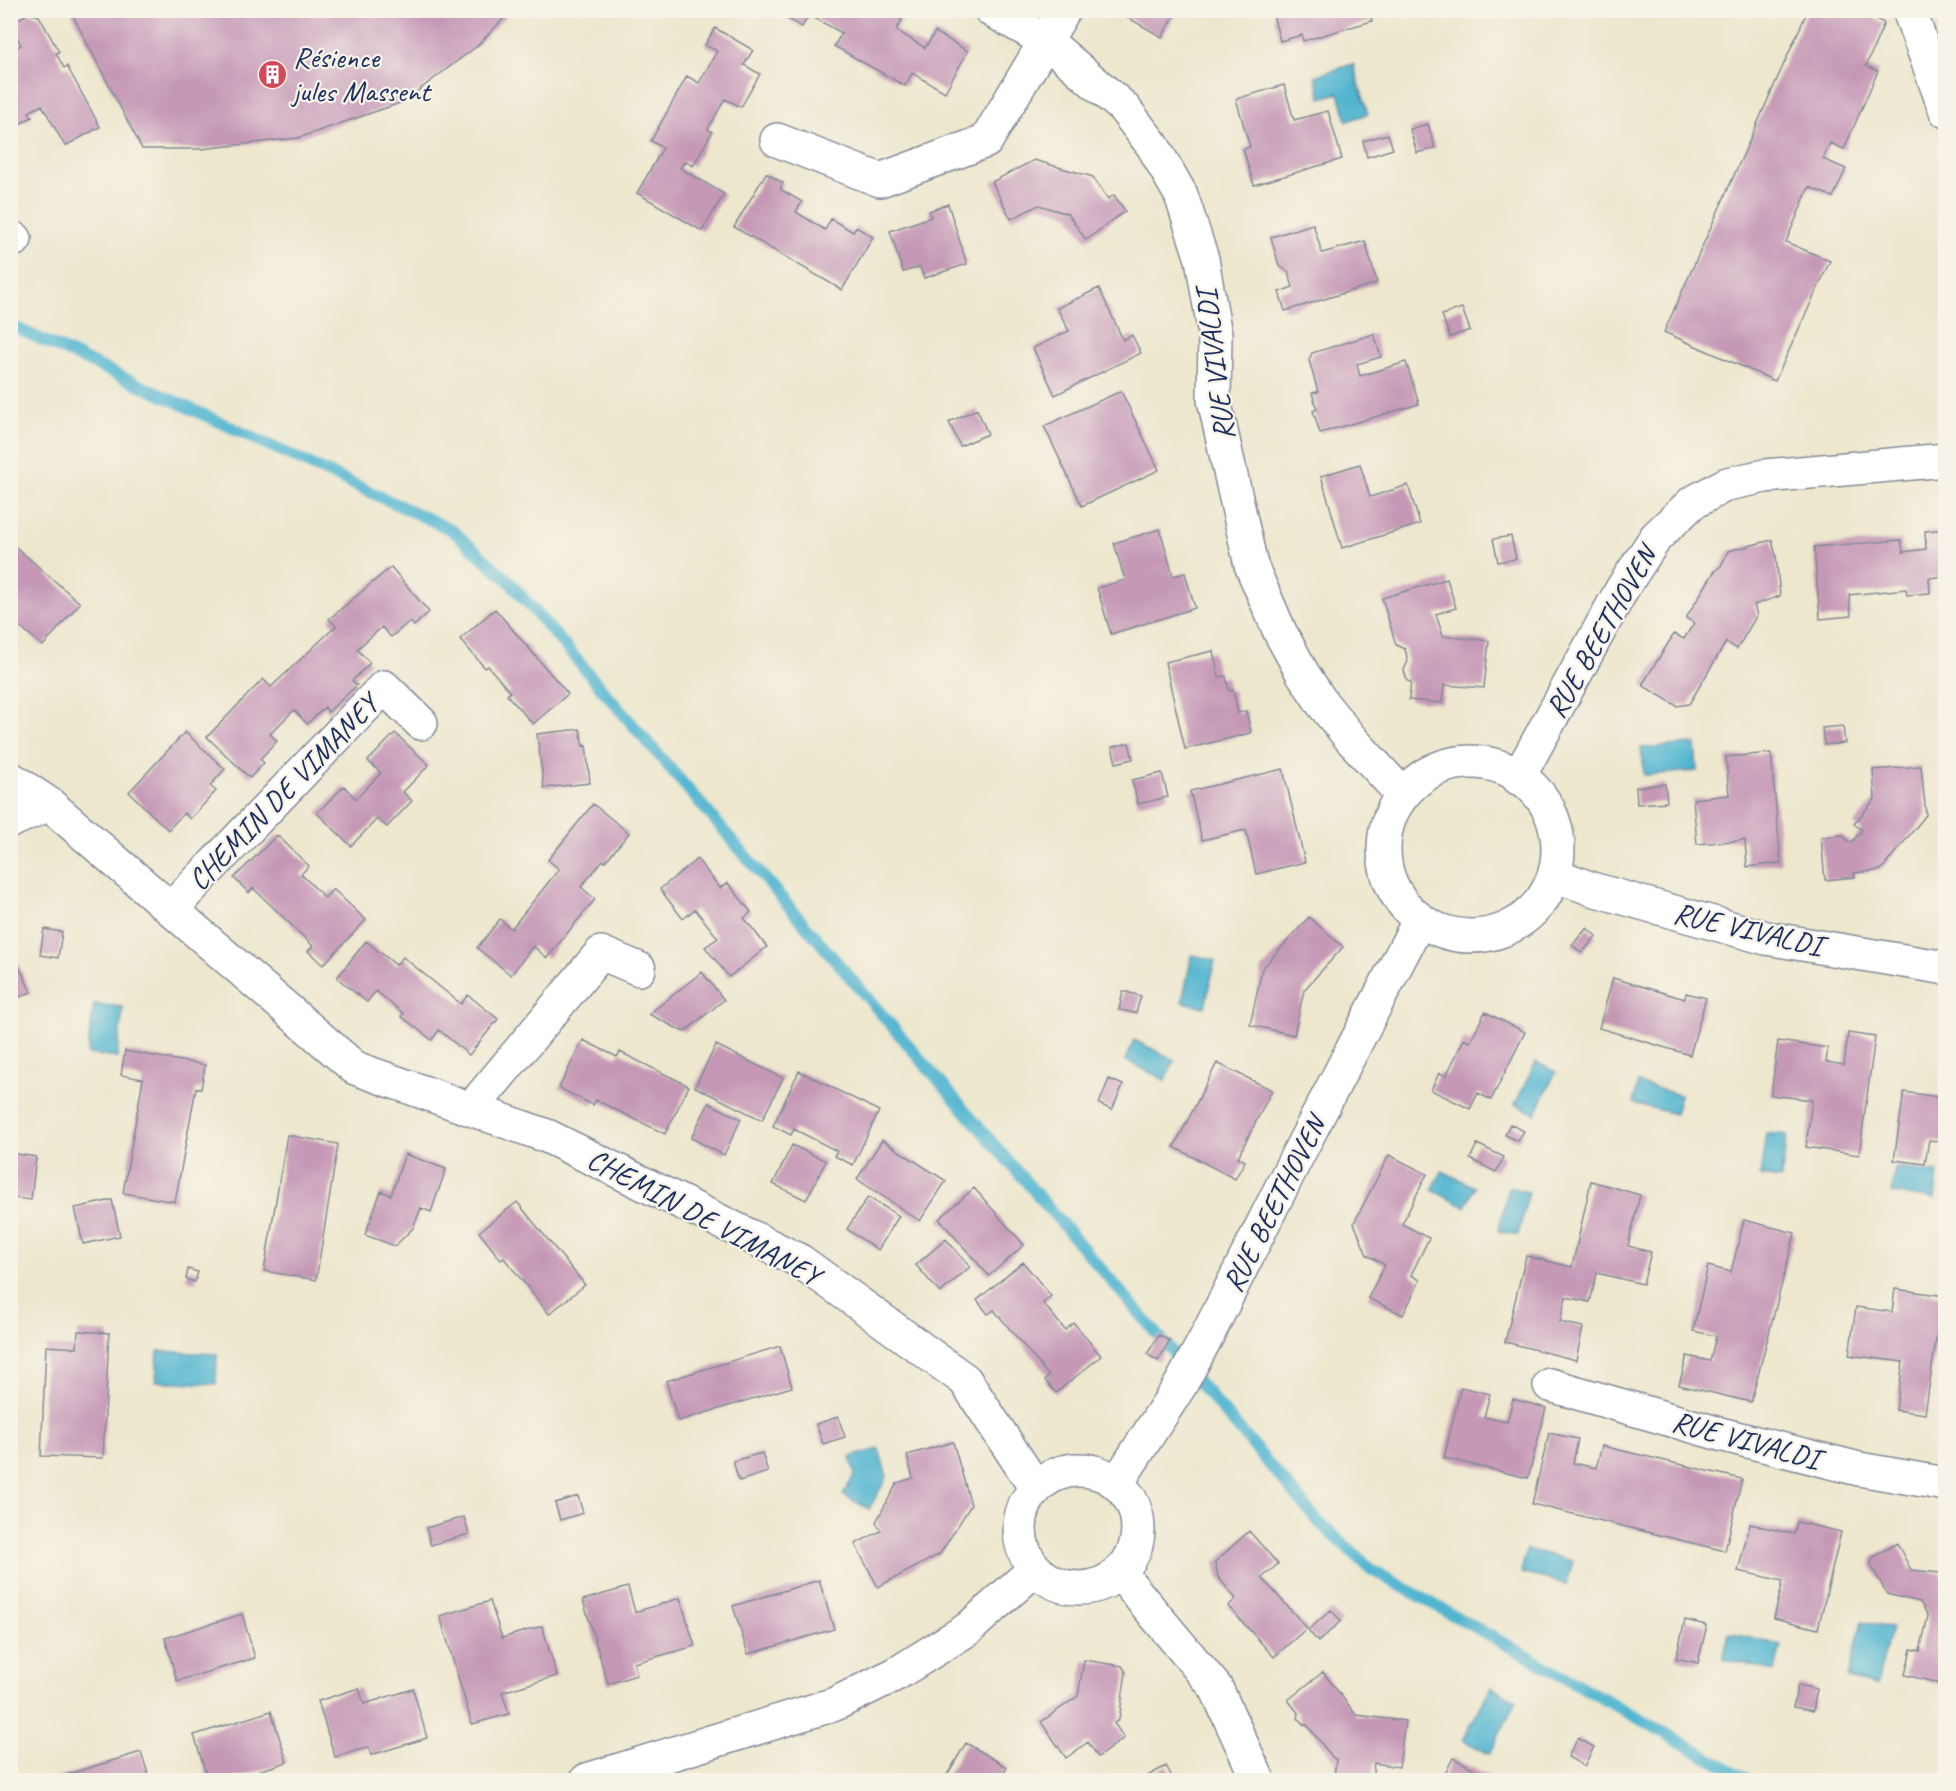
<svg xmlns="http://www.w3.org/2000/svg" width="1956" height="1791" viewBox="0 0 1956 1791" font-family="Caveat,sans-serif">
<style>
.water{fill:#51b5d0;stroke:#367297;stroke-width:1.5}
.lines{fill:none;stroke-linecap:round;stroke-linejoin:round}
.stream{stroke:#51b5d0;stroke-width:12}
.building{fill:#c598b6}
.street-casing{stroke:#848b96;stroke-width:36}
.street{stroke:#fff;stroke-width:33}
.labels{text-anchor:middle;stroke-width:4.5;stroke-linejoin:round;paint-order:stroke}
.poi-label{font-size:30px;fill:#1b2f5e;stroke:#f7f3e8;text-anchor:start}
.street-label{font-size:30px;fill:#1b2f5e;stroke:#f7f3e8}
</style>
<rect width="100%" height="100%" fill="#f7f3e8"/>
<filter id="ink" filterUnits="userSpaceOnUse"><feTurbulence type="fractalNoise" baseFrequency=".0167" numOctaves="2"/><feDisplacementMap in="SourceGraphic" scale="12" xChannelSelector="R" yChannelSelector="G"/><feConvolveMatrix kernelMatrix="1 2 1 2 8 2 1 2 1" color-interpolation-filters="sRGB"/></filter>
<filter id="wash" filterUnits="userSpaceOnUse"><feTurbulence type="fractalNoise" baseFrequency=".008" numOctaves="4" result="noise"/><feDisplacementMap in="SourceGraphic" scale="24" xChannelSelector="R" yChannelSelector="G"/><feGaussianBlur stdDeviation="1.35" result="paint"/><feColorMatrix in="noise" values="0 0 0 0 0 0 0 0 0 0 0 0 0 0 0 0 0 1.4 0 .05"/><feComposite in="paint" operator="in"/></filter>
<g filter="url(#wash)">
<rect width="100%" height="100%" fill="#ede7cd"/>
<path class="water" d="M 1353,64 L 1368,114 L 1347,121 L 1339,93 L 1321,98 L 1315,76 Z
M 1695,744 L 1697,771 L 1644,775 L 1641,748 Z
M 1192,955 L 1215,960 L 1205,1007 L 1182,1002 Z
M 94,1004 L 123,1007 L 117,1058 L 87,1054 Z
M 1134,1040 L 1175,1060 L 1165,1080 L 1125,1060 Z
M 1536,1062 L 1556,1072 L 1535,1114 L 1515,1104 Z
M 1638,1083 L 1680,1095 L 1675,1114 L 1633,1103 Z
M 1766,1133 L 1787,1135 L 1781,1179 L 1760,1176 Z
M 1895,1168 L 1938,1173 L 1935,1199 L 1892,1193 Z
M 1442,1171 L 1475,1187 L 1465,1207 L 1432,1190 Z
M 1509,1187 L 1529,1192 L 1518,1235 L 1498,1231 Z
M 158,1351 L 217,1354 L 216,1384 L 156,1381 Z
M 879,1449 L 887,1477 L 869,1509 L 843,1495 L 855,1474 L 850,1457 Z
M 1527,1549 L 1573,1561 L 1567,1584 L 1521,1573 Z
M 1862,1621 L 1891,1627 L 1877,1685 L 1848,1678 Z
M 1729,1633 L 1781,1645 L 1775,1671 L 1723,1659 Z
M 1491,1687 L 1517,1701 L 1489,1754 L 1463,1740 Z"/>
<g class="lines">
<path class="stream" d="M 10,325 L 452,530 L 508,580 L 1318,1521 L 1372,1570 L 1749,1780"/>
</g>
<g id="blocks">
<path class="building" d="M 70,10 L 512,10 L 477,46 L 403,102 L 298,138 L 201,149 L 142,149 Z
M 772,10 L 885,10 L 902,20 L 896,30 L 925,48 L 935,32 L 968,51 L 945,92 L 912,73 L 905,86 L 834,46 L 842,33 L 809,15 L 802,27 Z
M 1123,10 L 1178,10 L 1162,37 L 1121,14 Z
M 1275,10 L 1369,10 L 1372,21 L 1303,41 L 1302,35 L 1280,41 L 1274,19 Z
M 1808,10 L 1858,10 L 1884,23 L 1866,66 L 1878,71 L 1865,101 L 1844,149 L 1830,143 L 1823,159 L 1846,169 L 1833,197 L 1809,187 L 1786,242 L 1830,261 L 1775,381 L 1664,332 Z
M 29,13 L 39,16 L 59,52 L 56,53 L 64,68 L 67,66 L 100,127 L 65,146 L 42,105 L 29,112 L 32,117 L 16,126 L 10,116 L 10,51 L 21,45 L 13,30 L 16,20 Z
M 715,28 L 753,50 L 744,65 L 760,74 L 741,107 L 725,99 L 708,129 L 712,132 L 693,166 L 685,161 L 680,168 L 724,194 L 702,231 L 637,193 L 663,148 L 651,141 L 687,76 L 699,83 L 717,51 L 705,45 Z
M 1284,85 L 1294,120 L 1328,111 L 1342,159 L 1254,185 L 1243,149 L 1250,147 L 1236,99 Z
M 1428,124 L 1435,148 L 1417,153 L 1410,129 Z
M 1388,134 L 1393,149 L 1367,157 L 1363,141 Z
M 1034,160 L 1093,177 L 1108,199 L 1114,195 L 1125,211 L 1086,240 L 1068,214 L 1039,205 L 1011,219 L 992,182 Z
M 766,173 L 783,183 L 780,189 L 802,202 L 796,212 L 825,230 L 831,219 L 853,232 L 856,227 L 873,237 L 842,290 L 734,227 Z
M 948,204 L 967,264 L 924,278 L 920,267 L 903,272 L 890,231 L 931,217 L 929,211 Z
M 1313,224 L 1322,253 L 1365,241 L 1377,283 L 1285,311 L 1279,292 L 1293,287 L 1288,271 L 1279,266 L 1271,237 Z
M 1099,288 L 1123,340 L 1132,335 L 1141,353 L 1055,395 L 1033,348 L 1069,331 L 1057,308 Z
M 1462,308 L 1470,330 L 1450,337 L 1442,315 Z
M 1374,334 L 1381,357 L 1357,364 L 1360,376 L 1406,362 L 1419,404 L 1320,433 L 1313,411 L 1317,409 L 1312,393 L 1318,392 L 1309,360 L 1312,353 Z
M 1121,391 L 1159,470 L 1082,506 L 1044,426 Z
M 977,409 L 988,434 L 960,446 L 949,422 Z
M 1360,464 L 1370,497 L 1408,485 L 1420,524 L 1342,548 L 1321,476 Z
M 1160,529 L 1173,576 L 1185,573 L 1195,608 L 1111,634 L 1097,588 L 1125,580 L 1114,543 Z
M 1946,529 L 1946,576 L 1929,578 L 1930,593 L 1907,595 L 1906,589 L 1849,595 L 1851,616 L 1820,619 L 1814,547 L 1901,540 L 1903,552 L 1926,549 L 1925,531 Z
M 1511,536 L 1516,559 L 1498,562 L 1493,539 Z
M 1772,540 L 1776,556 L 1780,596 L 1754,605 L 1757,615 L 1737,649 L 1726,642 L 1689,704 L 1677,706 L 1642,685 L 1674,634 L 1684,639 L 1694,623 L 1686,618 L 1714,572 L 1721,566 L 1728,551 Z
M 10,542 L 80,603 L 43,646 L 10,618 Z
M 391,567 L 429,612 L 414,626 L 410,621 L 391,637 L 382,627 L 357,649 L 370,663 L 352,681 L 357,685 L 328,712 L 325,707 L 307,724 L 294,710 L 270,734 L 277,741 L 260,759 L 264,763 L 250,778 L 207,737 L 263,679 L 271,687 L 336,626 L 329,619 Z
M 1447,579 L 1456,608 L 1436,614 L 1443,636 L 1489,641 L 1484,688 L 1444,685 L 1442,703 L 1409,700 L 1411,682 L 1407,681 L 1404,670 L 1408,661 L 1405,649 L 1396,645 L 1382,598 Z
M 495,609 L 568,694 L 533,724 L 507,695 L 510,692 L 488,666 L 485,668 L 460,639 Z
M 1213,651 L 1219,677 L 1226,676 L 1229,691 L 1233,690 L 1238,713 L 1246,711 L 1251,733 L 1185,749 L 1165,662 Z
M 1843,726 L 1845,743 L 1824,745 L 1822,728 Z
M 580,729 L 583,746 L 586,745 L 590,783 L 544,788 L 537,734 Z
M 185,732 L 225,769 L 210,786 L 216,791 L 190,819 L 184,813 L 168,830 L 129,792 Z
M 395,733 L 429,765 L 403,792 L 412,801 L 387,827 L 377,819 L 351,846 L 317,813 L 344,786 L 356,799 L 381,773 L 368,761 Z
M 1129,743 L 1133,759 L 1116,763 L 1112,747 Z
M 1771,753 L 1781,863 L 1747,867 L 1745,840 L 1697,844 L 1693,799 L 1729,795 L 1726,757 Z
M 1921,766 L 1926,815 L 1881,870 L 1854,873 L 1855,877 L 1825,880 L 1821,837 L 1842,835 L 1851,843 L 1862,830 L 1854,824 L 1875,799 L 1873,770 Z
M 1283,769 L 1305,862 L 1256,874 L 1246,830 L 1202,840 L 1190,791 Z
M 1162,773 L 1168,797 L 1138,804 L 1132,780 Z
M 1665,784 L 1667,802 L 1637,804 L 1636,787 Z
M 593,804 L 629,833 L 605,862 L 603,860 L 581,887 L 595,899 L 547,958 L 533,946 L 511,975 L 477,948 L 500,919 L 511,929 L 559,869 L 548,860 Z
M 277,835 L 309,866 L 301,874 L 325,898 L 333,889 L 366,920 L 323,965 L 308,951 L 313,946 L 253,888 L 249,893 L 234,878 Z
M 697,859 L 720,888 L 728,883 L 751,912 L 744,918 L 767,947 L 729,977 L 705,947 L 718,938 L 695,909 L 683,919 L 660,889 Z
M 1309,917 L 1343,947 L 1304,990 L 1294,1035 L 1250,1025 L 1262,969 Z
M 1587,928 L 1596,936 L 1582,953 L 1572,945 Z
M 44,929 L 62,932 L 58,958 L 40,955 Z
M 366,941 L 396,965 L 403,957 L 461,1004 L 468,995 L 498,1019 L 469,1055 L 439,1030 L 432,1040 L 401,1016 L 404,1014 L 376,991 L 367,1002 L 337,978 Z
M 10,947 L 31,992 L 10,1001 Z
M 702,972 L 724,1000 L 684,1032 L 649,1014 Z
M 1613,978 L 1685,999 L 1686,993 L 1706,998 L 1690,1055 L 1599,1028 Z
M 1123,991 L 1141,996 L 1136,1013 L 1119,1010 Z
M 1485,1012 L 1525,1032 L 1491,1100 L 1478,1093 L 1470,1109 L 1431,1090 L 1439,1073 L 1446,1076 L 1464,1039 L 1470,1042 Z
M 1848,1033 L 1875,1037 L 1859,1155 L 1806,1147 L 1812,1100 L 1771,1095 L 1778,1041 L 1828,1048 L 1826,1062 L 1844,1065 Z
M 583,1040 L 617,1057 L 620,1052 L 689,1086 L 665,1134 L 596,1100 L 593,1105 L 559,1088 Z
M 716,1045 L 783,1078 L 762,1120 L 695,1087 Z
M 125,1051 L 205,1065 L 201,1089 L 196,1088 L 175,1202 L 123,1193 L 143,1079 L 121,1075 Z
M 1217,1063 L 1272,1090 L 1238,1157 L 1245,1161 L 1235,1179 L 1174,1147 Z
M 799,1071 L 879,1111 L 853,1165 L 834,1156 L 837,1151 L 794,1129 L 791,1135 L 773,1126 Z
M 1109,1079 L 1123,1085 L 1112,1110 L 1099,1104 Z
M 1904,1092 L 1946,1098 L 1946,1142 L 1929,1140 L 1925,1164 L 1894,1160 Z
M 709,1103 L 741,1119 L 724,1155 L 691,1138 Z
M 1510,1124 L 1524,1131 L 1518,1141 L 1505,1135 Z
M 287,1135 L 338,1144 L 316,1280 L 264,1271 Z
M 882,1140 L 946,1181 L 920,1221 L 857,1179 Z
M 1477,1144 L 1504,1157 L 1496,1172 L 1470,1159 Z
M 792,1145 L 826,1161 L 806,1200 L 773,1184 Z
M 10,1153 L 36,1157 L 31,1200 L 13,1198 L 12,1208 L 10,1208 Z
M 405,1154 L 446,1169 L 431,1212 L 421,1208 L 413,1228 L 395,1246 L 365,1235 L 381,1191 L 391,1195 Z
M 1389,1155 L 1427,1174 L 1402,1224 L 1429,1238 L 1411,1275 L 1420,1280 L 1403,1315 L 1368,1298 L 1385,1265 L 1367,1255 L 1354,1223 Z
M 1591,1181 L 1640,1195 L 1628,1246 L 1651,1252 L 1643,1284 L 1597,1273 L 1590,1302 L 1566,1297 L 1560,1322 L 1583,1327 L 1576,1360 L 1505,1342 L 1526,1256 L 1572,1267 Z
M 974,1188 L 1024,1245 L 989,1276 L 939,1219 Z
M 868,1197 L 899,1216 L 878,1250 L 847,1229 Z
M 112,1200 L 120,1236 L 83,1244 L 75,1208 Z
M 517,1202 L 585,1285 L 549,1314 L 504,1258 L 501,1260 L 479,1232 Z
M 1744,1220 L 1795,1233 L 1751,1402 L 1679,1385 L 1687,1356 L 1710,1361 L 1716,1336 L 1693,1331 L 1708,1266 L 1731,1272 Z
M 946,1239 L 970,1267 L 940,1293 L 916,1265 Z
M 1023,1262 L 1051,1296 L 1043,1303 L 1065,1330 L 1074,1323 L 1101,1356 L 1056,1393 L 1045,1380 L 1049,1376 L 994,1310 L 988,1314 L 977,1300 Z
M 188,1269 L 198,1272 L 195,1282 L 186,1279 Z
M 1895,1289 L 1946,1296 L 1946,1320 L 1939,1320 L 1925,1414 L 1896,1410 L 1903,1362 L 1849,1355 L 1856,1307 L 1892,1312 Z
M 78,1331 L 109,1333 L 103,1458 L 41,1456 L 46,1346 L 77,1348 Z
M 1159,1335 L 1170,1341 L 1158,1361 L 1147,1354 Z
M 780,1346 L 792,1387 L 678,1421 L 666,1381 Z
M 1461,1387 L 1490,1394 L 1484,1417 L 1507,1422 L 1513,1399 L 1546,1408 L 1528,1478 L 1444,1458 Z
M 838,1417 L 845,1437 L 823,1444 L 816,1424 Z
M 1549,1433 L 1578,1439 L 1573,1463 L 1596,1468 L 1602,1446 L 1742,1479 L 1725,1551 L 1532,1504 Z
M 953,1442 L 971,1505 L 940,1554 L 878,1587 L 855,1544 L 881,1531 L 876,1522 L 897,1483 L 913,1478 L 907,1455 Z
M 762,1453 L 768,1472 L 739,1481 L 733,1461 Z
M 578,1496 L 583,1513 L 560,1520 L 555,1503 Z
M 464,1517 L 469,1534 L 431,1545 L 426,1528 Z
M 1797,1522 L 1841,1532 L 1818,1629 L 1774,1618 L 1783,1581 L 1738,1571 L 1750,1524 L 1794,1534 Z
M 1249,1531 L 1278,1564 L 1262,1578 L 1307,1628 L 1274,1657 L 1228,1606 L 1236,1599 L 1218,1577 L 1215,1562 Z
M 1897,1543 L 1911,1570 L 1941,1573 L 1946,1580 L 1946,1685 L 1905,1675 L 1911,1649 L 1920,1651 L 1928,1616 L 1920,1602 L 1887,1594 L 1871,1565 L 1873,1557 Z
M 819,1580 L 834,1629 L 748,1654 L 733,1606 Z
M 628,1587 L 635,1612 L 680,1598 L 695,1646 L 634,1663 L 637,1675 L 608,1684 L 583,1600 Z
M 490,1601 L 502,1638 L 542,1626 L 557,1676 L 502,1692 L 509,1714 L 472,1724 L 440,1616 Z
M 1331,1610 L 1341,1621 L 1318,1642 L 1308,1630 Z
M 242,1614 L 255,1658 L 177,1681 L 165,1638 Z
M 1685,1620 L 1707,1625 L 1698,1663 L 1676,1658 Z
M 1084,1660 L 1122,1666 L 1126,1672 L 1119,1720 L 1114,1723 L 1124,1738 L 1098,1757 L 1088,1742 L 1066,1758 L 1041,1722 L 1078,1696 Z
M 1323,1672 L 1356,1715 L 1405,1721 L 1399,1767 L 1374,1763 L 1372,1780 L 1334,1778 L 1336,1759 L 1333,1758 L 1307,1725 L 1303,1724 L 1298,1718 L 1299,1714 L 1288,1700 Z
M 1798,1685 L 1817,1689 L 1813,1711 L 1793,1707 Z
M 359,1688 L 364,1704 L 413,1689 L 427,1738 L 371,1755 L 369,1747 L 335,1757 L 318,1701 Z
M 271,1711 L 287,1762 L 230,1780 L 208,1780 L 194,1735 Z
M 1578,1738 L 1594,1747 L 1584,1766 L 1568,1757 Z
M 966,1743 L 1007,1767 L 1000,1780 L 944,1780 Z
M 141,1752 L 150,1780 L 49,1780 Z
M 1453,1758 L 1482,1773 L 1496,1780 L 1442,1780 Z
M 1166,1766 L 1174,1780 L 1140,1780 Z"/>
</g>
</g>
<g filter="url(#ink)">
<use href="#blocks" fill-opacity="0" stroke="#848b96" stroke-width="1.5"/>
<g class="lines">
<defs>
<path id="street" d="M 991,10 L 1046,41 L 1123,107 L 1153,146 L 1181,195 L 1202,259 L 1215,335 L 1214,400 L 1251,565 L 1280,632 L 1303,674 L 1322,703 L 1352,740 L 1401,793
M 1909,10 L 1946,111
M 777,140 L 880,180 L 986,141 L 1064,10
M 10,241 L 15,239
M1384 849a87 87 0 1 1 174 0a87 87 0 1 1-174 0Z
M 10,778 L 49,804 L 355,1068 L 547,1136 L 800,1261 L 965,1380 L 1036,1488
M 1518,778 L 1622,589 L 1656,537 L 1692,503 L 1727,484 L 1765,476 L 1946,460
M 10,821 L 49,804
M 1555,875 L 1592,889 L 1766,938 L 1946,968
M 171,909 L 384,687 L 421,723
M 471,1109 L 601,953 L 639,969
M 1550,1385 L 1720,1434 L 1859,1469 L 1946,1484
M1020 1529a59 59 0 1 1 118 0a59 59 0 1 1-118 0Z
M 1117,1483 L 1181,1384 L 1207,1336 L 1293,1164 L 1420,919
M 1119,1572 L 1216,1688 L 1258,1780
M 587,1780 L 835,1704 L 896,1674 L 968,1629 L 1035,1569"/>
</defs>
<use href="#street" class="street-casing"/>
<use href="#street" class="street"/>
</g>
</g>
<defs>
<symbol id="building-disc" viewBox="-11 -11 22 22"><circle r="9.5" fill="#d1495b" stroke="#f7f3e8"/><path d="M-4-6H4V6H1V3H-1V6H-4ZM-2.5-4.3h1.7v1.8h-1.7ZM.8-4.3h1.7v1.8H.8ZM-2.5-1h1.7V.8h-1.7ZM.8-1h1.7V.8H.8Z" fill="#fff"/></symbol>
</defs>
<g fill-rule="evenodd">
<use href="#building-disc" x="256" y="58" width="33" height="33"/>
</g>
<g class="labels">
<g class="poi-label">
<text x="293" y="67">Résience<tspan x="293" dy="34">jules Massent</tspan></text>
</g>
<g class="street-label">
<text transform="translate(1215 365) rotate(-97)" y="10">RUE VIVALDI</text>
<text transform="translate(1601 632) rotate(-60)" y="10">RUE BEETHOVEN</text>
<text transform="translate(283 792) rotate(-46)" y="10">CHEMIN DE VIMANEY</text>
<text transform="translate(1748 929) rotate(13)" y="10">RUE VIVALDI</text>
<text transform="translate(1274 1204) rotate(-63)" y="10">RUE BEETHOVEN</text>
<text transform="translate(704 1217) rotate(28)" y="10">CHEMIN DE VIMANEY</text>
<text transform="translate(1746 1440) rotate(15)" y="10">RUE VIVALDI</text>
</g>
</g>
<rect width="1956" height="1791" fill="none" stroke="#f7f3e8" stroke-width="36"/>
</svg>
